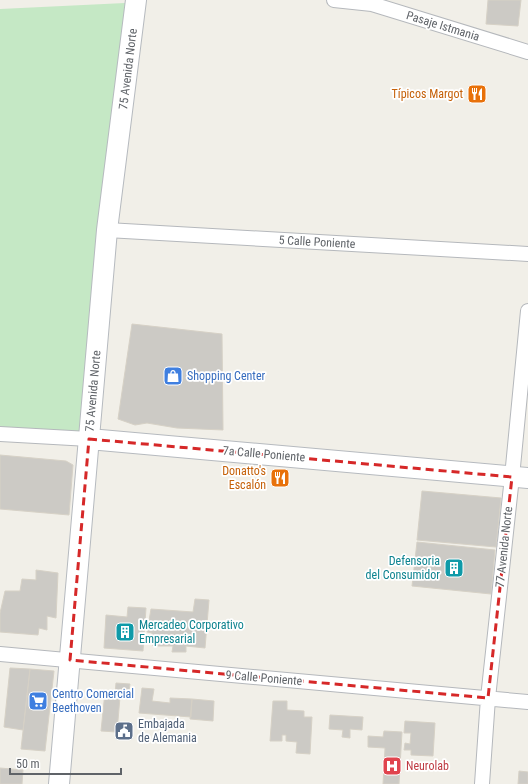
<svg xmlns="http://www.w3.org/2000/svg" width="528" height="784" viewBox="0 0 528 784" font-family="'Roboto Condensed',sans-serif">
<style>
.green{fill:#c5e8c5}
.building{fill:#cccac5;stroke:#d6d1c6}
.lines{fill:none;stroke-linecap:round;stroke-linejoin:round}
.street-casing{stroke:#b5b8bc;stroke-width:16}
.secondary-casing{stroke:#b6babf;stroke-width:22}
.street{stroke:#fff;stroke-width:14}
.secondary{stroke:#fff;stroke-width:20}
.marked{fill:none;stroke:#d62828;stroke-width:3;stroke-dasharray:8 5;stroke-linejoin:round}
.labels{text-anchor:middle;stroke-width:3.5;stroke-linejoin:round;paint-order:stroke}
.street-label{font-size:12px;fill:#5f6368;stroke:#fff}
.food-label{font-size:12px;fill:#c56008;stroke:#fff;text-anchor:end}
.shop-label{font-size:12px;fill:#366cbe;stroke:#fff;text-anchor:start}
.culture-label{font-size:12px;fill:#0d838f;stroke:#fff;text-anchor:end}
.service-label{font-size:12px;fill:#4e5e75;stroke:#fff;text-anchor:start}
.health-label{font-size:12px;fill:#be3a42;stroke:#fff;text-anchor:start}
</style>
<rect width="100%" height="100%" fill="#f1efe8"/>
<path class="green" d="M 125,3 L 100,253 L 83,443 L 0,437 L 0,9 Z"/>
<path class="building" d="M 488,0 L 521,0 L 518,26 L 486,24 Z
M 132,324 L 222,334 L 223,430 L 177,428 L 147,423 L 135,425 L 118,419 Z
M 0,455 L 66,461 L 73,465 L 69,515 L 0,509 Z
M 422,491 L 501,498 L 496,547 L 417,540 Z
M 417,542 L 495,550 L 491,594 L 412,586 Z
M 36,570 L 58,573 L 56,618 L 47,616 L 47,630 L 39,628 L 38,635 L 0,632 L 0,613 L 5,591 L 20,591 L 22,579 L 36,580 Z
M 195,599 L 209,600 L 205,648 L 186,646 L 186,652 L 172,652 L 173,646 L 153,646 L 152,633 L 147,632 L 151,609 L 193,612 Z
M 128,607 L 146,608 L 143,651 L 104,648 L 106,615 L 127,617 Z
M 10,668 L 30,669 L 23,730 L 4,727 Z
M 30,669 L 54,671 L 45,751 L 21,749 Z
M 116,683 L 130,684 L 128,697 L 120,697 L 117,732 L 101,731 L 105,692 L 115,693 Z
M 142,688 L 154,689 L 152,701 L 170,703 L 170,698 L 192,699 L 191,717 L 139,713 Z
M 192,699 L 214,701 L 213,721 L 190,719 Z
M 273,701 L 287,701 L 287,710 L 304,711 L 304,717 L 312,717 L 310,754 L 296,753 L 297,742 L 286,741 L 286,735 L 282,735 L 282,741 L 270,741 Z
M 330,715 L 363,717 L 362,730 L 350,729 L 350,738 L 342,737 L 343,730 L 329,729 Z
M 405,721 L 435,723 L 433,756 L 411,755 L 411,750 L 404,750 L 405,743 L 410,744 L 411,733 L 404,733 Z
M 384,731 L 402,732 L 399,784 L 383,784 L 385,748 L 368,747 L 368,736 L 383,737 Z
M 0,768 L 23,770 L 22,784 L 0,784 Z
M 519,771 L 528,772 L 528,784 L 518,784 Z"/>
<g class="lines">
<defs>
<path id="street" d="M 334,0 L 372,4 L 528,52
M 107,230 L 528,254
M 0,434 L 89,439
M 0,654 L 528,702
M 482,784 L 488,698 L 512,477 L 528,311"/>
<path id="secondary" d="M 89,439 L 528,478
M 59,784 L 107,230 L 136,0"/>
</defs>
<use href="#street" class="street-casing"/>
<use href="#secondary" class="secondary-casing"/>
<use href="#street" class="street"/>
<use href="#secondary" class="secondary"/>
</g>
<path class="marked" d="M 89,439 L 512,477 L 488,698 L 70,660 Z"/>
<defs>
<symbol id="restaurant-square" viewBox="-11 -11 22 22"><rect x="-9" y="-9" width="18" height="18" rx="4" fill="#e8710a" stroke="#fff"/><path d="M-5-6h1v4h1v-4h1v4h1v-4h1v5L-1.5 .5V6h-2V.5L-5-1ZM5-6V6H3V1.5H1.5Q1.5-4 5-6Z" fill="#fff"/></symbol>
<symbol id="shop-square" viewBox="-11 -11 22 22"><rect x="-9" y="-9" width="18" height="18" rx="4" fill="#3f7fe0" stroke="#fff"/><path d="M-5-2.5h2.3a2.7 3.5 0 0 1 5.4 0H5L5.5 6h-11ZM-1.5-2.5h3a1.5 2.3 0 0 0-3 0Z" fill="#fff"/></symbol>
<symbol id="building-square" viewBox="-11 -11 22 22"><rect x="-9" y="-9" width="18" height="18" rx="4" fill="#0f9aa8" stroke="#fff"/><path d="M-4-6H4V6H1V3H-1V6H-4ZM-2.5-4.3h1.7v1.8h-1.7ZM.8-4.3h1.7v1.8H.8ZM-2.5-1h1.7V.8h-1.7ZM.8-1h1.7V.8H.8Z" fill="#fff"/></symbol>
<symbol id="supermarket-square" viewBox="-11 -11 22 22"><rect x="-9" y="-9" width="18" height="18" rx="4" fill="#3f7fe0" stroke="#fff"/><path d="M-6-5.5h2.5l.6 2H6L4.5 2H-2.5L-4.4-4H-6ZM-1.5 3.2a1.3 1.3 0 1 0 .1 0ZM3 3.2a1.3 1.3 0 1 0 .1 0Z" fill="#fff"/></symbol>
<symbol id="civic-square" viewBox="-11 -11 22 22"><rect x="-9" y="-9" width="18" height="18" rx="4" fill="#5c6f8a" stroke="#fff"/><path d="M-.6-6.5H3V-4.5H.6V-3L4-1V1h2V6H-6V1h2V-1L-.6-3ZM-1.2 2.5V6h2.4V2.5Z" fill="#fff"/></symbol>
<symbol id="hospital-square" viewBox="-11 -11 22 22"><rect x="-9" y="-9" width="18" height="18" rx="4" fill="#e0444e" stroke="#fff"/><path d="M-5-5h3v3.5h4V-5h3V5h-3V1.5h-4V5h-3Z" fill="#fff"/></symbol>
</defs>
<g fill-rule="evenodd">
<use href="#restaurant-square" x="466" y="83" width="22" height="22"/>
<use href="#shop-square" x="162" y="365" width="22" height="22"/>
<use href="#restaurant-square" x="269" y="467" width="22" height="22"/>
<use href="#building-square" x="443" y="557" width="22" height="22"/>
<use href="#building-square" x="114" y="621" width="22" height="22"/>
<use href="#supermarket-square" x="27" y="690" width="22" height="22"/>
<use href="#civic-square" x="113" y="720" width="22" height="22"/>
<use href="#hospital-square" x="381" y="755" width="22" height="22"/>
</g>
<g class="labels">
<g class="street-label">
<text transform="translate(443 26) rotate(17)" y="4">Pasaje Istmania</text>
<text transform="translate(128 69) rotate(-83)" y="4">75 Avenida Norte</text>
<text transform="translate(317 242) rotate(3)" y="4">5 Calle Poniente</text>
<text transform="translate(93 391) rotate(-85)" y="4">75 Avenida Norte</text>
<text transform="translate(264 454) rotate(5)" y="4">7a Calle Poniente</text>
<text transform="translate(504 547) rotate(-84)" y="4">77 Avenida Norte</text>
<text transform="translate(264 678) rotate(5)" y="4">9 Calle Poniente</text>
</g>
<g class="food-label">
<text x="463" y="98">Típicos Margot</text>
<text x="266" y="475">Donatto's<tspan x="266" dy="14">Escalón</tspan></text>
</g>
<g class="shop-label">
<text x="187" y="380">Shopping Center</text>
<text x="52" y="698">Centro Comercial<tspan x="52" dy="14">Beethoven</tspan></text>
</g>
<g class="culture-label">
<text x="440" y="565">Defensoria<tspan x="440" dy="14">del Consumidor</tspan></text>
<text x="139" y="629" text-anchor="start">Mercadeo Corporativo<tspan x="139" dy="14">Empresarial</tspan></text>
</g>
<g class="service-label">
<text x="138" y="728">Embajada<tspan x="138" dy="14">de Alemania</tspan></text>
</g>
<g class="health-label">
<text x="406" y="770">Neurolab</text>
</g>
</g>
<path d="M10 768v6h111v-6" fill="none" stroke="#5f6368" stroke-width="2"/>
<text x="16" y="768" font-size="12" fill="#5f6368" stroke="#ffffff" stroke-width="3" paint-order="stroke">50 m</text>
</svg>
